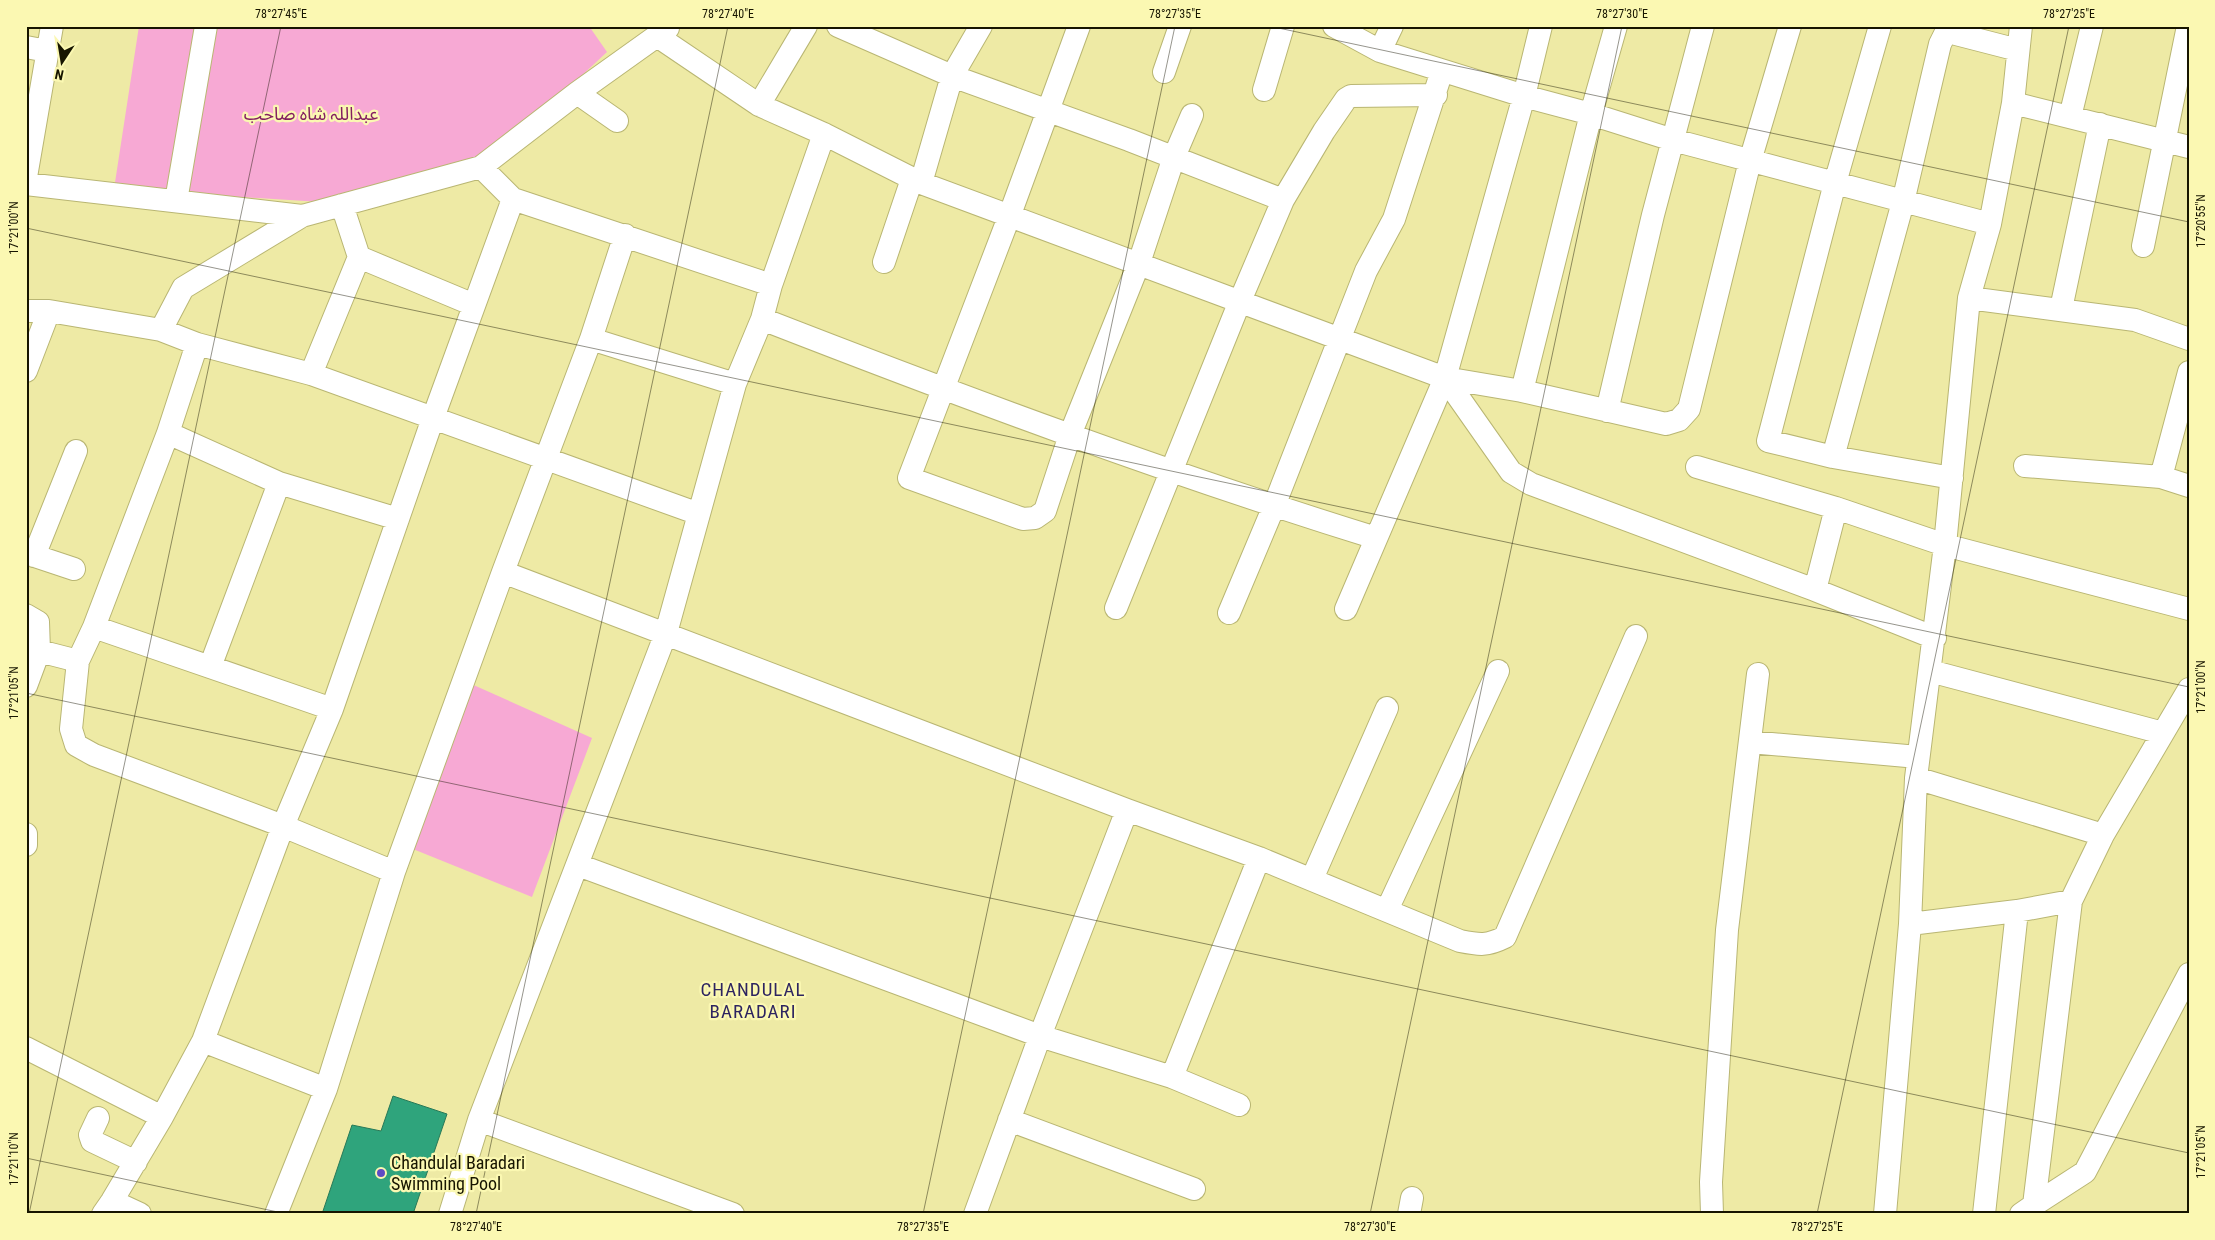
<svg xmlns="http://www.w3.org/2000/svg" width="2215" height="1240" viewBox="0 0 2215 1240" font-family="'Roboto Condensed','Noto Sans Arabic',sans-serif">
<style>
.green{fill:#f7a9d4}
.water{fill:#2fa47c;stroke:#287957}
.lines{fill:none;stroke-linecap:round;stroke-linejoin:round}
.minor-casing{stroke:#b9b673;stroke-width:24}
.minor{stroke:#fff;stroke-width:22}
.ticks{fill:none;stroke:#171500;stroke-width:1;stroke-opacity:0.45}
.poi-dot{fill:#5f4bc4;stroke:#fbf8b2;stroke-width:2}
.labels{text-anchor:middle;stroke-width:4.5;stroke-linejoin:round;paint-order:stroke}
.park-label{font-size:18px;fill:#831f60;stroke:#fbf8b2}
.poi-label{font-size:18px;fill:#171500;stroke:#fbf8b2;text-anchor:start}
.neighbourhood-label{font-size:19px;letter-spacing:1px;fill:#2e2560;stroke:#fbf8b2}
.neatline{fill:none;stroke:#171500;stroke-width:2}
.ticks-label{font-size:12px;text-anchor:middle;fill:#171500}
</style>
<rect width="100%" height="100%" fill="#eeeaa5"/>
<path class="green" d="M 139,26 L 589,26 L 607,52 L 517,136 L 477,163 L 321,202 L 114,189 Z
M 469,683 L 592,738 L 532,897 L 403,845 Z"/>
<path class="water" d="M 393,1096 L 447,1114 L 413,1214 L 322,1214 L 352,1125 L 381,1131 Z"/>
<g class="lines">
<defs>
<path id="minor" d="M 838,26 L 952,76 L 1129,140 L 1283,200
M 1079,26 L 1009,217 L 909,478 L 1023,519 L 1035,518 L 1045,511 L 1070,435 L 1139,263 L 1174,157 L 1192,115
M 1334,26 L 1380,51 L 1524,96 L 1591,114 L 1673,140 L 1990,224
M 1541,26 L 1524,96 L 1445,378 L 1522,391 L 1666,424 L 1679,420 L 1689,409 L 1750,161 L 1790,26
M 1880,26 L 1835,183 L 1768,441 L 1833,457 L 1952,478
M 657,36 L 759,105 L 824,134 L 921,183 L 1445,378 L 1511,472 L 1531,484 L 1815,590 L 1935,638
M 26,47 L 47,51
M 1380,51 L 1392,26
M 1164,72 L 1180,26
M 1264,90 L 1283,26
M 577,93 L 617,121
M 2013,103 L 2189,147
M 759,105 L 806,26
M 2070,117 L 2092,26
M 481,167 L 513,199 L 771,285
M 26,177 L 52,26
M 921,183 L 952,76 L 981,26
M 26,184 L 302,216 L 481,167 L 577,93 L 668,28
M 176,201 L 206,26
M 342,205 L 359,257 L 474,305
M 2143,246 L 2188,26
M 884,262 L 912,179
M 1969,298 L 2135,320 L 2189,339
M 2061,309 L 2100,124
M 26,311 L 49,311 L 161,330 L 197,344 L 311,374 L 699,514
M 762,319 C 965,398 1169,474 1376,538
M 161,330 L 183,288 L 302,216
M 591,339 L 625,235
M 197,344 L 168,433 L 279,483 L 398,519
M 26,371 L 49,311
M 311,374 L 359,257
M 1522,391 L 1591,114 L 1616,26
M 1607,411 L 1653,215 L 1703,26
M 1833,457 L 1903,202 L 1940,44 L 1945,34 L 1952,33 L 2018,50
M 2025,466 L 2161,477 L 2189,486
M 1697,467 L 1836,508 L 1945,545 L 2189,609
M 2161,477 L 2189,372
M 26,553 L 74,569
M 34,556 L 76,451
M 503,572 L 1127,810 L 1259,858 L 1460,941 C 1480,945 1487,946 1505,937 L 1636,636
M 1815,590 L 1836,508
M 1116,608 L 1240,301 L 1283,200 L 1324,131 L 1346,99 L 1351,96 L 1436,95
M 1346,609 L 1445,378
M 1229,613 L 1274,506 L 1366,271 L 1394,219 L 1439,80
M 26,615 L 38,622 L 39,651
M 94,627 L 168,433
M 210,667 L 279,483
M 1930,671 L 2163,733
M 26,686 L 39,651 L 78,661
M 332,709 L 94,627 L 78,661 L 71,729 L 76,745 L 94,755 L 283,826 L 394,872
M 1750,742 L 1918,757
M 1916,778 L 2103,835
M 26,834 L 26,845
M 578,865 L 1040,1036 L 1172,1077 L 1239,1105
M 1312,879 L 1387,708
M 1387,910 L 1498,671
M 1910,924 L 2017,911 L 2071,901
M 203,1041 L 326,1089
M 26,1048 L 162,1117
M 1172,1077 L 1259,858
M 98,1118 L 90,1135 L 92,1141 L 136,1162
M 479,1120 L 733,1214
M 1009,1120 L 1194,1189
M 112,1201 L 140,1214
M 2034,1205 L 2085,1172 L 2189,974
M 103,1214 L 112,1201 L 162,1117 L 203,1041 L 283,826 L 332,709 L 433,418 L 513,199
M 276,1214 L 326,1089 L 394,872 L 503,572 L 591,339 L 735,384
M 450,1214 L 479,1120 L 666,633 L 735,384 L 762,319 L 771,285 L 824,134
M 975,1214 L 1040,1036 L 1127,810
M 1409,1214 L 1412,1198
M 1712,1214 L 1711,1182 L 1727,930 L 1758,674
M 1885,1214 L 1910,924 L 1916,778 L 1945,545 L 1969,298 L 1990,224 L 2013,103 L 2021,26
M 1984,1214 L 2017,911
M 2021,1214 L 2034,1205 L 2071,901 L 2103,835 L 2189,689"/>
</defs>
<use href="#minor" class="minor-casing"/>
<use href="#minor" class="minor"/>
</g>
<path class="ticks" d="M 1269,26 L 2189,222M 26,228 L 2189,687M 26,693 L 2189,1153M 26,1158 L 287,1214M 29,1214 L 281,26M 476,1214 L 728,26M 923,1214 L 1175,26M 1370,1214 L 1622,26M 1817,1214 L 2069,26"/>
<circle class="poi-dot" cx="381" cy="1173" r="5"/>
<g class="labels">
<g class="park-label">
<text x="311" y="120">عبداللہ شاہ صاحب</text>
</g>
<g class="poi-label">
<text x="391" y="1169">Chandulal Baradari<tspan x="391" dy="21">Swimming Pool</tspan></text>
</g>
<g class="neighbourhood-label">
<text x="753" y="996">CHANDULAL<tspan x="753" dy="22">BARADARI</tspan></text>
</g>
</g>
<rect width="2215" height="1240" fill="none" stroke="#fbf8b2" stroke-width="55"/>
<g transform="translate(62 62) rotate(192)" stroke="#fbf8b2" stroke-width="4" paint-order="stroke">
<path d="M0-4L9 19L0 12L-9 19Z" fill="#171500"/>
<text y="-8" font-size="14" font-weight="bold" text-anchor="middle" fill="#171500">N</text>
</g>
<rect x="28" y="28" width="2160" height="1184" class="neatline"/>
<g class="ticks-label">
<text x="281" y="18">78°27'45"E</text>
<text x="728" y="18">78°27'40"E</text>
<text x="1175" y="18">78°27'35"E</text>
<text x="1622" y="18">78°27'30"E</text>
<text x="2069" y="18">78°27'25"E</text>
<text transform="translate(2201 221) rotate(-90)" y="4">17°20'55"N</text>
<text transform="translate(14 228) rotate(-90)" y="4">17°21'00"N</text>
<text transform="translate(2201 687) rotate(-90)" y="4">17°21'00"N</text>
<text transform="translate(14 693) rotate(-90)" y="4">17°21'05"N</text>
<text transform="translate(2201 1152) rotate(-90)" y="4">17°21'05"N</text>
<text transform="translate(14 1159) rotate(-90)" y="4">17°21'10"N</text>
<text x="476" y="1231">78°27'40"E</text>
<text x="923" y="1231">78°27'35"E</text>
<text x="1370" y="1231">78°27'30"E</text>
<text x="1817" y="1231">78°27'25"E</text>
</g>
</svg>
